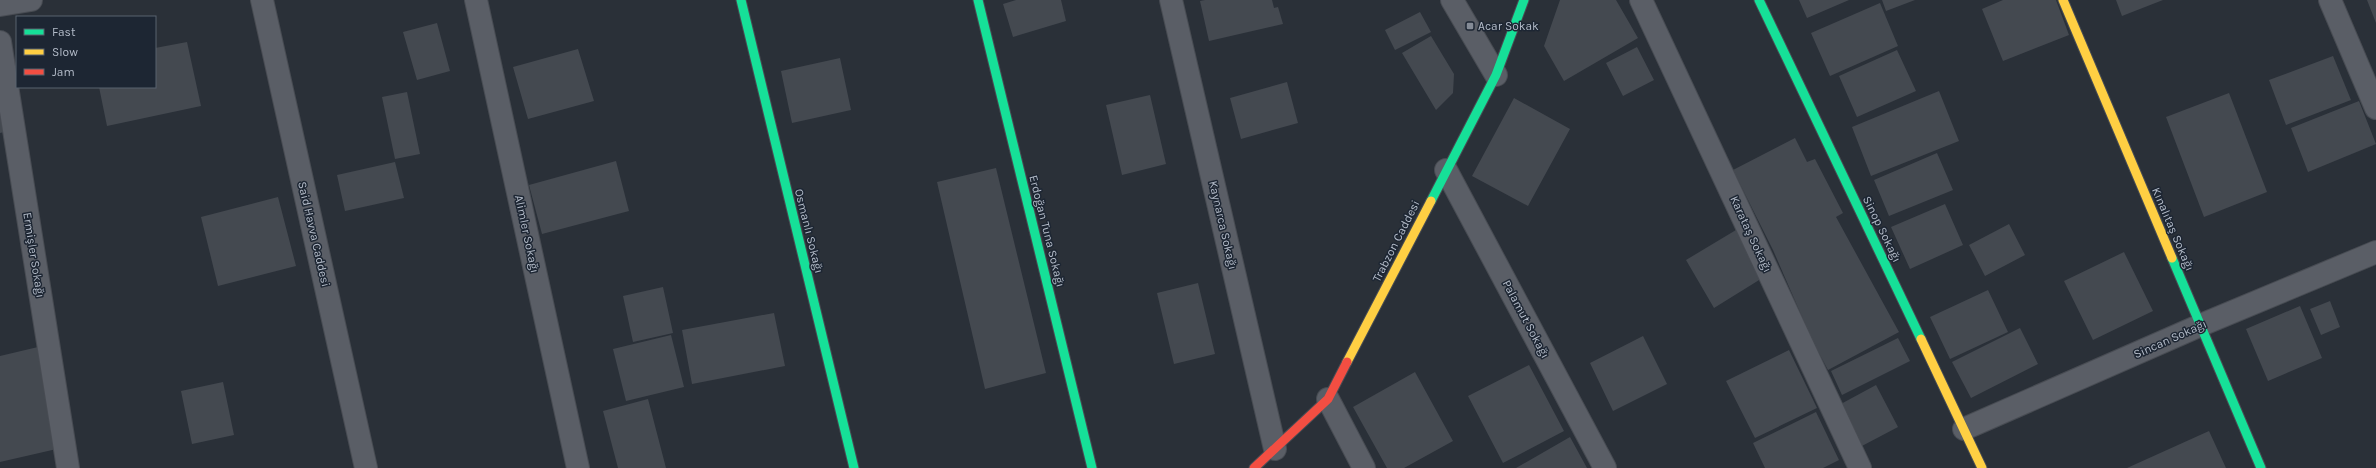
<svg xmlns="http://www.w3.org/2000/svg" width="2376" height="468" viewBox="0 0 2376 468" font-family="Karla,sans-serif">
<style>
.building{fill:#444950}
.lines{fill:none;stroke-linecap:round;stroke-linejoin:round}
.street-casing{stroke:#484c53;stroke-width:24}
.fast-casing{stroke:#484c53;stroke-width:11}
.slow-casing{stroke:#484c53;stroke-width:11}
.jam-casing{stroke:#484c53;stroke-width:11}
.street{stroke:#5a5e66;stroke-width:22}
.fast{stroke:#16e098;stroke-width:9}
.slow{stroke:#ffcf43;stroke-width:9}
.jam{stroke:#f24e42;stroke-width:9}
.poi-dot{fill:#848b96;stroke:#1d2633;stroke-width:1.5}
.labels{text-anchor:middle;stroke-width:3;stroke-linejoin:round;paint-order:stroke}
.poi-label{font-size:12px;fill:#b4bcc9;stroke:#1d2633;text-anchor:start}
.street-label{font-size:12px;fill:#b4bcc9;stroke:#1d2633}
</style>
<rect width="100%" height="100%" fill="#2a3038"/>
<path class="building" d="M 1016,0 L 1061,0 L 1066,21 L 1013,37 L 1003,4 Z
M 1205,0 L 1272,0 L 1274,8 L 1278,7 L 1283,24 L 1209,41 L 1200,1 Z
M 1560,0 L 1616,0 L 1638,38 L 1564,81 L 1544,46 Z
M 1799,0 L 1849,0 L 1807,18 Z
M 1882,0 L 1915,0 L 1886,11 Z
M 2003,0 L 2056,0 L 2069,35 L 2003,61 L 1982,9 Z
M 2116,0 L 2163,0 L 2122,16 Z
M 2367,0 L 2376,0 L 2376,23 Z
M 1880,3 L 1898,46 L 1830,76 L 1811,33 Z
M 1420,12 L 1431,32 L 1395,50 L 1385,30 Z
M 437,23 L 450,71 L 417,80 L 403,32 Z
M 1431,36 L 1454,74 L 1453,93 L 1436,110 L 1402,53 Z
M 187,42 L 201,106 L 107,126 L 99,87 L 155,87 L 155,48 Z
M 1637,47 L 1654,80 L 1623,96 L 1606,63 Z
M 578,49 L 594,101 L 528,119 L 513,67 Z
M 1897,50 L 1916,91 L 1857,117 L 1839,76 Z
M 2333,56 L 2351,100 L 2286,125 L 2269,80 Z
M 840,58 L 851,110 L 792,123 L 781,71 Z
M 1287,82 L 1298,123 L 1241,139 L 1230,98 Z
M 1939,91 L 1959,141 L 1871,176 L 1852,127 Z
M 407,92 L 420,154 L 395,159 L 382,97 Z
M 2229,93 L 2267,192 L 2204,217 L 2166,117 Z
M 0,94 L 8,131 L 0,133 Z
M 1150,95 L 1166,164 L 1122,175 L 1106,105 Z
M 1514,98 L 1570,129 L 1528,206 L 1472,176 Z
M 2359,101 L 2376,144 L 2308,172 L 2291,128 Z
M 1795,138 L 1807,162 L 1815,159 L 1843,213 L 1836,217 L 1899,332 L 1828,370 L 1813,342 L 1773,250 L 1733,170 Z
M 1937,153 L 1953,190 L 1889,216 L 1874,180 Z
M 616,161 L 629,211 L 542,234 L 529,185 Z
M 395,162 L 404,198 L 345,211 L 337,175 Z
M 996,168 L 1046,373 L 985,389 L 937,182 Z
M 278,197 L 296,266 L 218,286 L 201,217 Z
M 1945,204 L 1963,245 L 1910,269 L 1891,227 Z
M 2009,224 L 2025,255 L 1985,276 L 1969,245 Z
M 1736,230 L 1764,277 L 1714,308 L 1686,260 Z
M 2124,252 L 2153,311 L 2093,340 L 2064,281 Z
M 1198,283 L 1215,354 L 1174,364 L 1157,293 Z
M 663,287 L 673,333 L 633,342 L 623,296 Z
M 1988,290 L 2008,332 L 1950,359 L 1930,317 Z
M 2330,301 L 2340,327 L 2321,335 L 2310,309 Z
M 2300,306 L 2322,358 L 2268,381 L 2246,329 Z
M 774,313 L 785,366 L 692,384 L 682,330 Z
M 2020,328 L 2038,364 L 1971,398 L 1952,362 Z
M 671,335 L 684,387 L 626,401 L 613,349 Z
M 1643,336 L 1667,384 L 1613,411 L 1590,363 Z
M 1898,338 L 1910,361 L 1842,395 L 1831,371 Z
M 38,347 L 61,448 L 0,462 L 0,356 Z
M 1789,350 L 1817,408 L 1755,438 L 1726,381 Z
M 1529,365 L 1564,431 L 1503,463 L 1468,396 Z
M 1415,372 L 1453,441 L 1404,468 L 1387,468 L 1353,407 Z
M 223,382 L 234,435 L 192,444 L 181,391 Z
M 1876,385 L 1898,427 L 1860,447 L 1839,405 Z
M 648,399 L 666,468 L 618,468 L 603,411 Z
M 1816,412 L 1839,460 L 1823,468 L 1765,468 L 1753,443 Z
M 2209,431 L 2226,468 L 2127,468 Z
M 1570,437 L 1587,468 L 1516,468 Z"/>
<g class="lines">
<defs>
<path id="street" d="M 262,0 L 366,468
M 476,0 L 578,468
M 1171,0 L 1275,449
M 1452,0 L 1496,75
M 1641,0 L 1860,468
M 2330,0 L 2376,108
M 0,5 L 31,0
M 0,42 L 68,468
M 1446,170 L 1605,468
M 1328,399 L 1364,468
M 1964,429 L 2201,325 L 2376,252"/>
<path id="fast" d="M 741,0 L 854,468
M 978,0 L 1092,468
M 1759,0 L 1921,339
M 1431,201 L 1496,75 L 1524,0
M 2172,258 L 2261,468"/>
<path id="slow" d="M 2063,0 L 2172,258
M 1921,339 L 1982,468
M 1347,362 L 1431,201"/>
<path id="jam" d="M 1254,468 L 1328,399 L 1347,362"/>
</defs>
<use href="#street" class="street-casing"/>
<use href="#fast" class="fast-casing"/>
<use href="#slow" class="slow-casing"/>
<use href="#jam" class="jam-casing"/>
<use href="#street" class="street"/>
<use href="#fast" class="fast"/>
<use href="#slow" class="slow"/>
<use href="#jam" class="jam"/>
</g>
<rect class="poi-dot" x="1466" y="22" width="8" height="8" rx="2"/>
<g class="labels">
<g class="poi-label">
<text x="1478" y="30">Acar Sokak</text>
</g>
<g class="street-label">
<text transform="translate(1223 225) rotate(77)" y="4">Kaynarca Sokağı</text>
<text transform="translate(1882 229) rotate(64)" y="4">Sinop Sokağı</text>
<text transform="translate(2173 229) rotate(67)" y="4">Kınalıtaş Sokağı</text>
<text transform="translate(809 231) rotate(76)" y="4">Osmanlı Sokağı</text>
<text transform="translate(1047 231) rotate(76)" y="4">Erdoğan Tuna Sokağı</text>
<text transform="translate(314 234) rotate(77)" y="4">Said Havva Caddesi</text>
<text transform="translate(527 234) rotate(78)" y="4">Alimler Sokağı</text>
<text transform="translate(1751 234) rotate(65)" y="4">Karataş Sokağı</text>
<text transform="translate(1396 241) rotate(-63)" y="4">Trabzon Caddesi</text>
<text transform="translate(34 255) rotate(81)" y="4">Ermişler Sokağı</text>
<text transform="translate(1526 319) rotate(62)" y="4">Palamut Sokağı</text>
<text transform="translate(2170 339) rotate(-24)" y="4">Sincan Sokağı</text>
</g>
</g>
<rect x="16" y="16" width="140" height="72" fill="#1d2633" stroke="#59626f"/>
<rect x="24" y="29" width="20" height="6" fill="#16e098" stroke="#59626f"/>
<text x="52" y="36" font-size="12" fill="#b4bcc9">Fast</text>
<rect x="24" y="49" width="20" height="6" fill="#ffcf43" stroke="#59626f"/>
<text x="52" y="56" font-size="12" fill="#b4bcc9">Slow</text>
<rect x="24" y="69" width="20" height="6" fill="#f24e42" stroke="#59626f"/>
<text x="52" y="76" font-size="12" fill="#b4bcc9">Jam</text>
</svg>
